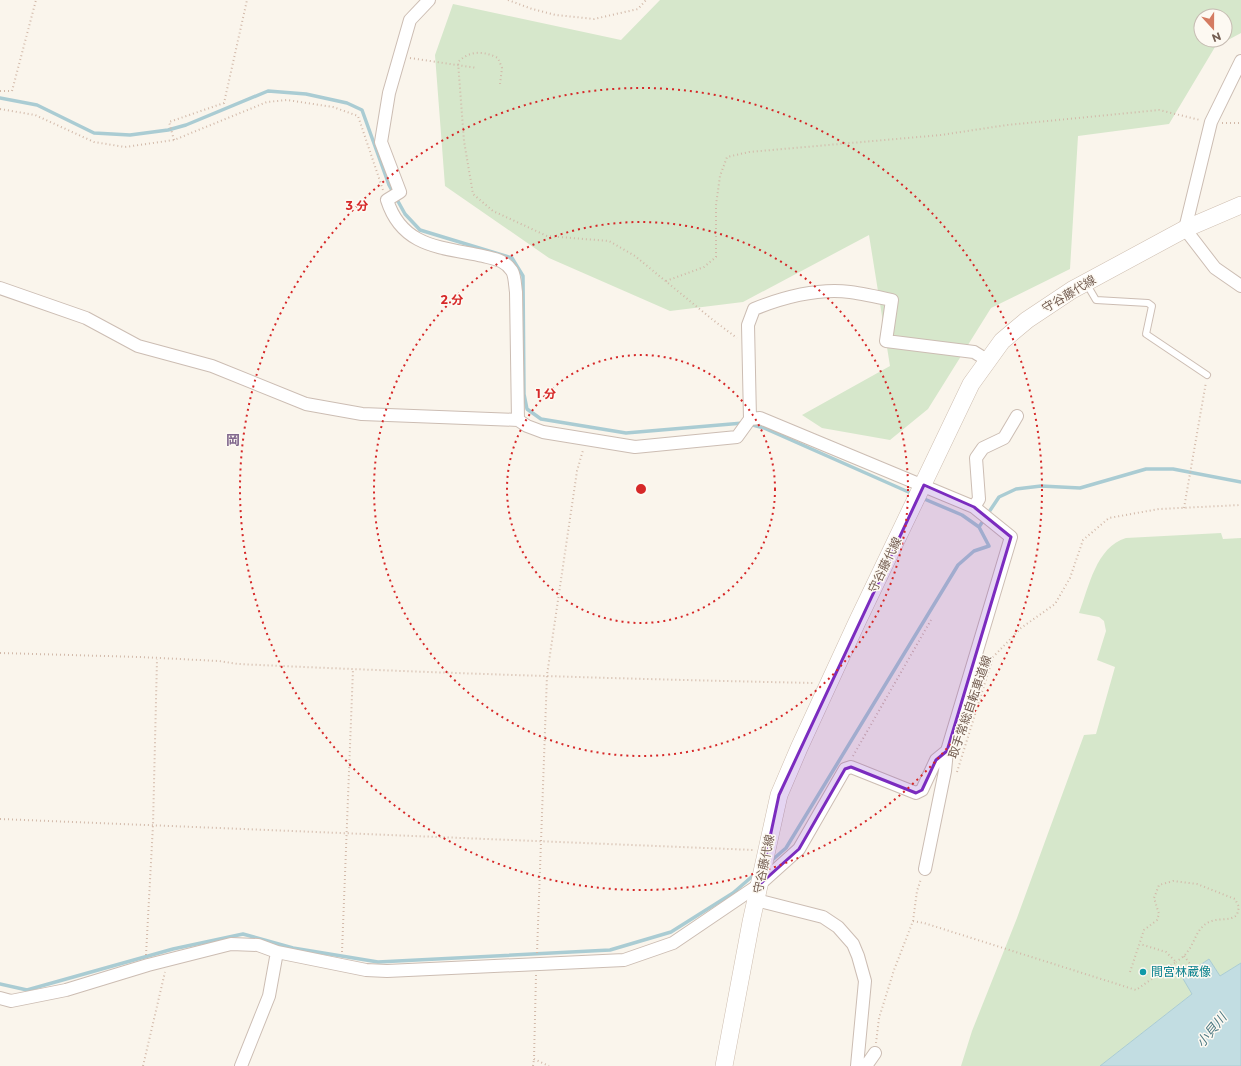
<svg xmlns="http://www.w3.org/2000/svg" width="1241" height="1066" viewBox="0 0 1241 1066" font-family="Montserrat,'Noto Sans JP',sans-serif">
<style>
.green{fill:#d6e7cb;fill-rule:evenodd}
.water{fill:#c2dde2;stroke:#aaccd3}
.lines{fill:none;stroke-linecap:round;stroke-linejoin:round}
.stream{stroke:#aaccd3;stroke-width:3.5}
.service-casing{stroke:#ccbdb3;stroke-width:8}
.minor-casing{stroke:#ccbdb3;stroke-width:14}
.secondary-casing{stroke:#cebeb0;stroke-width:18}
.path{stroke:#d2b9a9;stroke-width:2;stroke-dasharray:1 3;stroke-linecap:butt}
.service{stroke:#fff;stroke-width:6}
.minor{stroke:#fff;stroke-width:12}
.secondary{stroke:#fff;stroke-width:17}
.marked{fill:#7b2cbf;fill-opacity:0.2;stroke:#7b2cbf;stroke-width:3;stroke-linejoin:round}
.ring{fill:none;stroke:#d62828;stroke-width:2;stroke-dasharray:2 4}
.culture-dot{fill:#0f9aa8;stroke:#fdf9f2;stroke-width:1.5}
.labels{text-anchor:middle;stroke-width:3;stroke-linejoin:round;paint-order:stroke}
.street-label{font-size:12px;fill:#735d51;stroke:#fdf9f2}
.culture-label{font-size:12px;fill:#0d838f;stroke:#fdf9f2;text-anchor:start}
.water-label{font-size:13px;font-style:italic;fill:#4d7a83;stroke:#fdf9f2}
.quarter-label{font-size:14px;font-weight:bold;fill:#82698e;stroke:#fdf9f2}
.centre{fill:#d62828;stroke:#fdf9f2;stroke-width:2}
.ring-label{font-size:12px;text-anchor:middle;font-weight:bold;fill:#d62828;stroke:#fdf9f2;stroke-width:3;stroke-linejoin:round;paint-order:stroke}
</style>
<rect width="100%" height="100%" fill="#faf5ec"/>
<path class="green" d="M 660,0 L 1241,0 L 1241,33 L 1215,47 L 1169,124 L 1078,136 L 1070,269 L 991,308 L 928,409 L 890,440 L 822,428 L 802,415 L 890,366 L 869,235 L 743,302 L 670,311 L 549,258 L 445,186 L 435,55 L 453,4 L 621,40 ZM 1201,16 L 1225,16 L 1225,40 L 1201,40 Z
M 1221,533 L 1223,539 L 1241,538 L 1241,963 L 1220,976 L 1209,959 L 1182,976 L 1192,994 L 1100,1066 L 961,1066 L 972,1031 L 1017,918 L 1084,735 L 1096,734 L 1115,667 L 1097,660 L 1106,631 L 1104,621 L 1099,617 L 1079,613 C 1089,587 1096,547 1126,538 Z"/>
<path class="water" d="M 1209,959 L 1220,976 L 1241,963 L 1241,1066 L 1100,1066 L 1192,994 L 1182,977 Z"/>
<g class="lines">
<path class="stream" d="M 0,98 L 37,105 L 94,133 L 130,135 L 168,130 L 186,125 L 268,91 L 306,94 L 347,103 L 362,110 L 389,185 L 405,214 L 420,230 L 512,258 L 523,276 L 524,394 L 527,409 L 541,419 L 626,433 L 743,423
M 749,424 L 764,428 L 913,494
M 979,527 L 999,497 L 1016,489 L 1041,486 L 1080,488 L 1146,469 L 1173,469 L 1241,482
M 771,861 L 786,848 L 958,565 L 974,551 L 989,546 L 979,527 L 962,515 L 922,498
M 0,984 L 27,990 L 173,949 L 243,934 L 293,948 L 378,962 L 610,950 L 671,932 L 733,893 L 755,874"/>
<defs>
<path id="service" d="M 1086,283 L 1096,300 L 1148,303 L 1152,306 L 1146,334 L 1207,375"/>
<path id="minor" d="M 429,0 L 410,20 L 389,93 L 381,142 L 400,192 L 387,200 C 402,247 440,247 483,256 C 495,259 505,260 512,271 C 515,276 515,286 516,292 L 518,420
M 1241,61 L 1211,122 L 1185,229 L 1215,268 L 1241,286
M 0,288 L 86,318 L 138,346 L 212,366 L 306,404 L 362,414 L 518,420 L 527,426 L 543,432 L 635,447 L 737,437 L 750,419 L 760,418 L 974,507 L 1011,537 L 947,751 L 945,771 L 925,869
M 750,419 L 748,325 L 754,309 C 784,297 817,288 850,292 C 864,294 878,297 892,300 L 886,341 L 974,352 L 987,360
M 974,507 L 979,499 L 976,458 L 983,448 L 1004,438 L 1017,416
M 756,900 L 823,917 L 838,927 L 853,944 L 858,956 L 865,981 L 857,1066
M 0,998 L 11,1001 L 66,990 L 148,965 L 231,944 L 258,945 L 277,952 L 366,970 L 387,971 L 624,960 L 673,943 L 760,884 L 799,849 L 845,769 L 851,767 L 916,793 L 922,790 L 936,760 L 947,751
M 241,1066 L 269,996 L 277,952
M 866,1066 L 875,1053"/>
<path id="secondary" d="M 724,1066 L 751,922 L 779,795 L 799,748 L 857,622 L 971,384 L 1002,341 L 1027,320 L 1072,290 L 1185,229 L 1241,205"/>
</defs>
<use href="#service" class="service-casing"/>
<use href="#minor" class="minor-casing"/>
<use href="#secondary" class="secondary-casing"/>
<path class="path" d="M 508,0 L 532,9 L 556,15 L 594,19 L 638,9 L 646,0
M 410,58 L 477,68
M 500,84 L 502,68 L 498,58 C 484,51 470,50 458,62 L 464,141 L 473,194 L 493,211 L 547,236 L 609,241 L 635,256 L 713,320 L 737,338
M 0,91 L 12,91 L 36,0
M 0,109 L 35,115 L 94,142 L 125,147 L 174,140 L 267,102 L 287,100 L 333,107 L 358,116 L 383,190
M 1222,123 L 1241,123
M 174,140 L 169,122 L 224,103 L 247,0
M 666,281 L 704,267 L 716,257 L 716,205 L 720,176 L 727,157 L 749,152 L 941,135 L 1007,125 L 1159,110 L 1200,120
M 1184,508 L 1206,382
M 0,653 L 140,657 L 219,661 L 238,664 C 430,673 622,679 814,683
M 853,756 L 931,620
M 957,772 L 993,657 L 1021,628 L 1055,604 L 1070,578 L 1083,540 L 1109,518 L 1159,509 L 1241,505
M 0,819 L 754,850
M 913,921 L 924,923 L 1136,990 L 1176,962 L 1166,952 L 1140,944
M 342,952 L 353,669
M 537,953 L 547,675 L 577,471 L 583,450
M 146,955 L 153,825 L 157,659
M 1184,956 L 1194,969
M 1130,972 L 1144,930 L 1157,920 L 1159,914 L 1154,898 L 1159,885 L 1173,881 L 1197,884 L 1235,899 L 1239,907 L 1237,915 C 1229,922 1217,917 1207,923 C 1196,930 1195,942 1188,951 C 1185,956 1180,959 1176,962
M 536,975 L 534,1059 L 549,1066
M 876,1043 L 879,1018 L 894,970 L 913,921 L 917,891 L 921,879
M 143,1066 L 165,972
M 533,1066 L 534,1059"/>
<use href="#service" class="service"/>
<use href="#minor" class="minor"/>
<use href="#secondary" class="secondary"/>
</g>
<path class="marked" d="M 924,485 L 974,507 L 1011,537 L 947,751 L 936,760 L 922,790 L 916,793 L 851,767 L 845,769 L 799,849 L 760,884 L 779,795 Z"/>
<g class="ring">
<circle cx="641" cy="489" r="134"/>
<circle cx="641" cy="489" r="267"/>
<circle cx="641" cy="489" r="401"/>
</g>
<circle class="culture-dot" cx="1143" cy="972" r="4"/>
<g class="labels">
<g class="street-label">
<text transform="translate(1069 294) rotate(-31)" y="4">守谷藤代線</text>
<text transform="translate(885 565) rotate(-64)" y="4">守谷藤代線</text>
<text transform="translate(970 707) rotate(-71)" y="4">取手常総自転車道線</text>
<text transform="translate(764 864) rotate(-78)" y="4">守谷藤代線</text>
</g>
<g class="culture-label">
<text x="1151" y="976">間宮林蔵像</text>
</g>
<g class="water-label">
<text transform="translate(1211 1030) rotate(-51)" y="5">小貝川</text>
</g>
<g class="quarter-label">
<text x="233" y="445">岡</text>
</g>
</g>
<circle cx="641" cy="489" r="6" class="centre"/>
<g class="ring-label">
<text x="357" y="210">3 分</text>
<text x="452" y="304">2 分</text>
<text x="546" y="398">1 分</text>
</g>
<g transform="translate(1213 28) rotate(159)"><circle r="19" fill="#fdf9f2" stroke="#c6bbb2"/>
<path d="M0-3L7 15L0 10L-7 15Z" fill="#d47b61"/>
<text y="-6" font-size="11" font-weight="bold" text-anchor="middle" fill="#735d51">N</text>
</g>
</svg>
